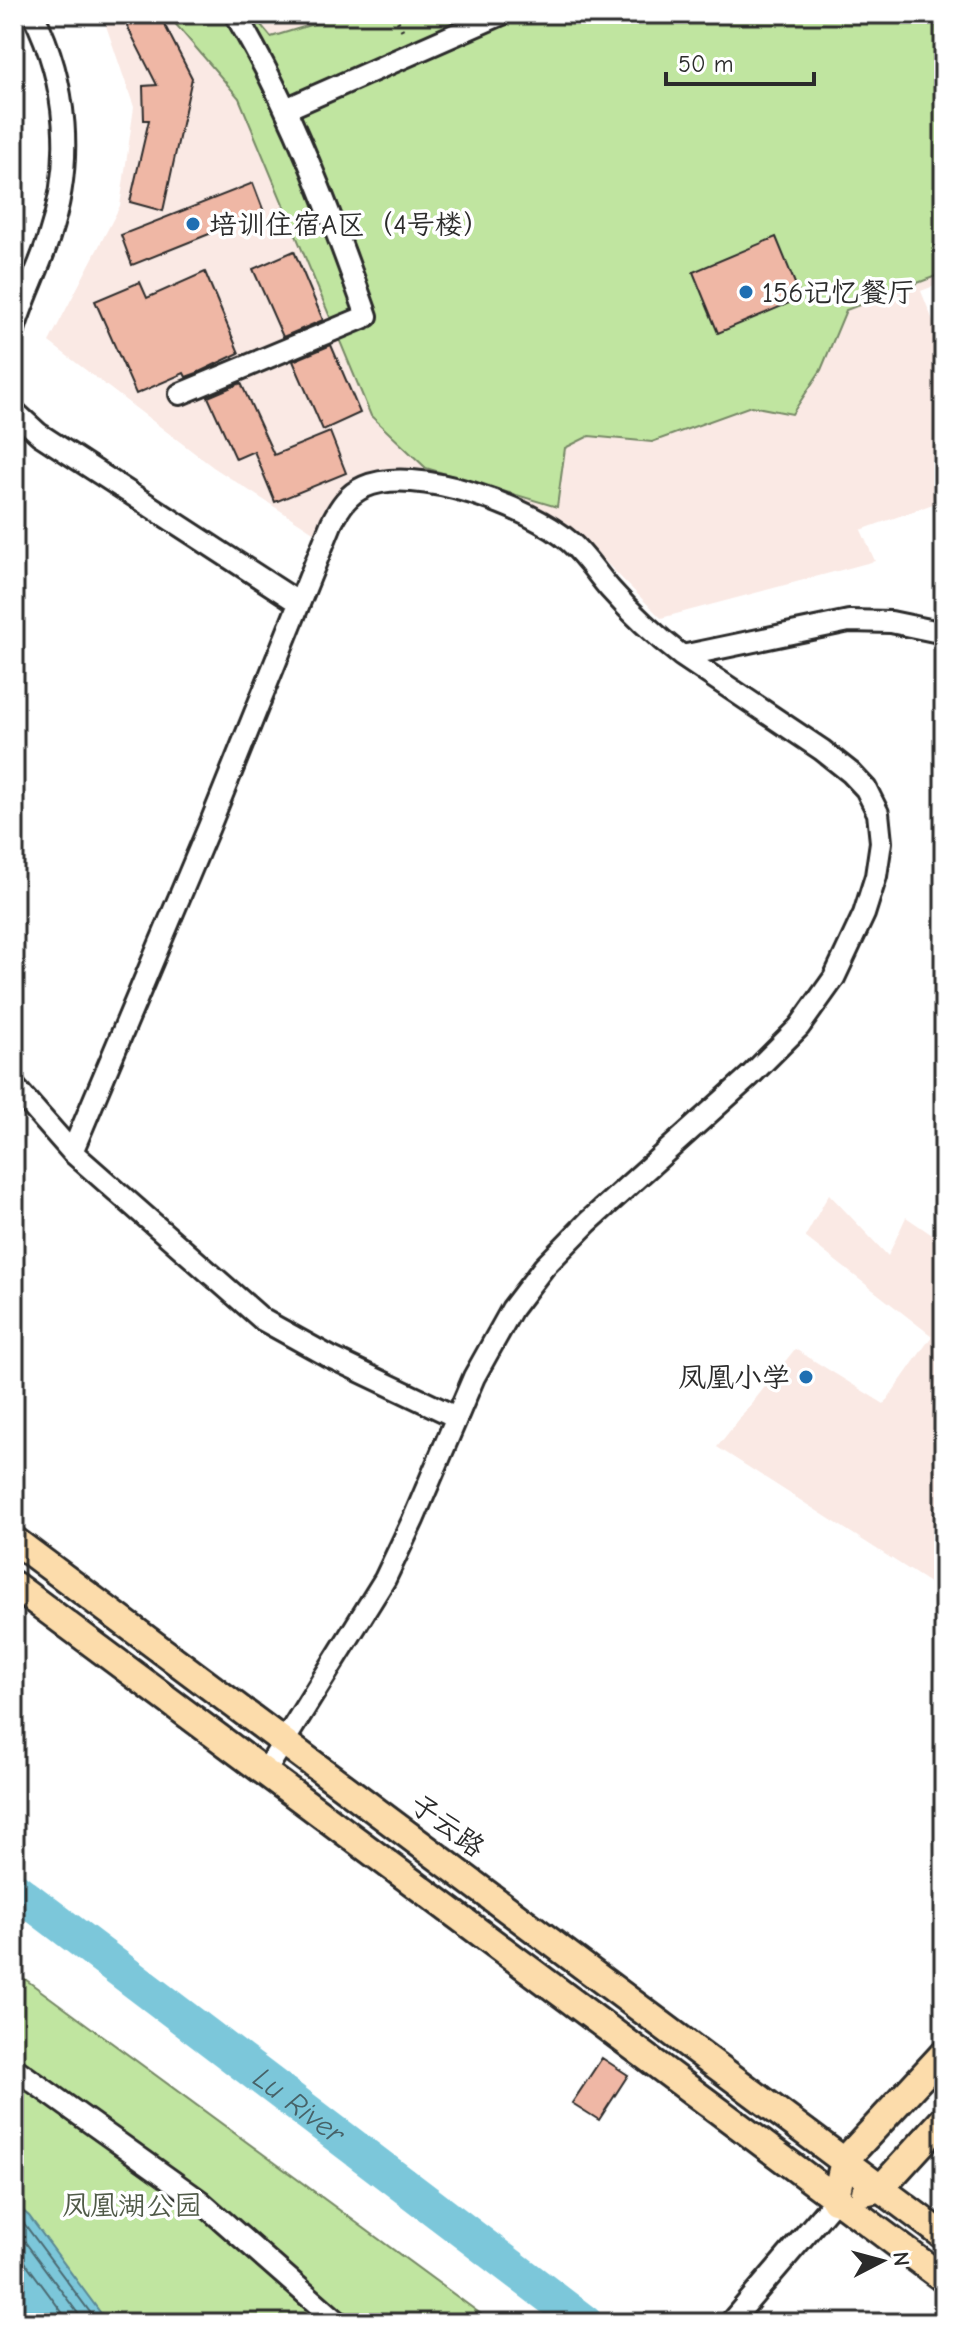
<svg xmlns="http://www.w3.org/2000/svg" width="958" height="2337" viewBox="0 0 958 2337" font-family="'Comic Neue','LXGW WenKai TC',sans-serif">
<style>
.built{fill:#fae9e4}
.green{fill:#c0e5a0;stroke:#768866;stroke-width:2}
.water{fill:#7bc7da;stroke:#5b8994;stroke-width:2}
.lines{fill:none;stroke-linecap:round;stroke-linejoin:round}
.shore{stroke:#4b6971;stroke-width:2}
.river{stroke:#7bc7da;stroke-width:36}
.building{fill:#efb7a5;stroke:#2b2b2b;stroke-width:2}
.minor-casing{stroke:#2b2b2b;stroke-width:26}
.major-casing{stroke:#2b2b2b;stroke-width:32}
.path{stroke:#2b2b2b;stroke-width:4;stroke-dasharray:2 6;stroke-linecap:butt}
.minor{stroke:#fff;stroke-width:20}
.major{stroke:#fcdcab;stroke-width:26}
.poi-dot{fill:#1f6fb2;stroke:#fff;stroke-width:3}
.labels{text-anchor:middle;stroke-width:7;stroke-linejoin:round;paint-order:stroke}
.poi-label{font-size:28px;fill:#2b2b2b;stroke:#fff;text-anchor:start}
.street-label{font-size:28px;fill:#2b2b2b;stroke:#fff}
.park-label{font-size:28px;fill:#505a48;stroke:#fff}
.water-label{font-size:30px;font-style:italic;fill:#476268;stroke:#fff}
</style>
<rect width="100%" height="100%" fill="#fff"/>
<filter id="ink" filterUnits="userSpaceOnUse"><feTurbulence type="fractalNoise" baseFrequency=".0125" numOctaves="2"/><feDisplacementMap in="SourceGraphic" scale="16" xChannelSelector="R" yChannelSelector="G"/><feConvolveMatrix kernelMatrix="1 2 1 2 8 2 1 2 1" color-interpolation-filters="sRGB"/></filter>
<g filter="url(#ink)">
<path class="built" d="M 102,14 L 944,14 L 944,282 L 921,291 L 944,348 L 944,500 L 861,530 L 875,561 L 661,618 L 569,525 L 540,510 L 476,487 L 372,477 L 318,535 L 213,467 L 49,342 L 120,206 L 134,107 Z
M 829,1194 L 888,1256 L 906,1217 L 944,1243 L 944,1592 L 717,1447 L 795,1349 L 884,1404 L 932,1336 L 805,1237 Z"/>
<path class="green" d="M 167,14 L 252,14 L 271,37 L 346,14 L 944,14 L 944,273 L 846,310 L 821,370 L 792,414 L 751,406 L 652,442 L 589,436 L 565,448 L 557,507 L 426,468 L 371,416 L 239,98 Z
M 14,1971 L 493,2323 L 14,2323 Z"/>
<path class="water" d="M 14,2203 L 29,2216 L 108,2323 L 14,2323 Z"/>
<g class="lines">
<path class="shore" d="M 14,2214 L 23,2222 L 98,2323
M 14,2227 L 85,2323
M 14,2247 L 70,2323"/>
<path class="river" id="s1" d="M 14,1889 L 585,2323"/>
</g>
<path class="building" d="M 121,14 L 159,14 L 192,78 L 163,211 L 130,202 L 149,120 L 144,120 L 143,86 L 157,85 Z
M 253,183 L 264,212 L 132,265 L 121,235 Z
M 776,237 L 801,298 L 718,333 L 693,272 Z
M 294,251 L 323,320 L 283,337 L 253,269 Z
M 205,272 L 239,353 L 197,373 L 186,377 L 184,373 L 136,394 L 95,301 L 140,282 L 147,298 Z
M 331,345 L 360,413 L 323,430 L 293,361 Z
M 241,383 L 274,455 L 330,432 L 346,473 L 275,502 L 254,451 L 236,459 L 208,397 Z
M 602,2058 L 628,2075 L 599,2120 L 572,2103 Z"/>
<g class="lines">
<defs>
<path id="minor" d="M 286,109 L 502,14
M 14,330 C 23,299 39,269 49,237 C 74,163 68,84 33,14
M 180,394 L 367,316 C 330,212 292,109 235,14
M 14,411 L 39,434 L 299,603
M 14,1086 L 72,1152
M 456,1417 L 330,1357 L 263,1320 L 72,1152 L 209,827 L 332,522 C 340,507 348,494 364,487 C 415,464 530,507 570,542 C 586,556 597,574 610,589 C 632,614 656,636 682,656
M 265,1772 L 385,1579 L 413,1520 L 474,1377 L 512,1309 L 544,1267 L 588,1222 L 750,1076 L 799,1027 L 834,978 L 864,914 L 876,876 L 881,842 L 878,813 L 866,789 L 851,773 L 822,750 L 682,656 L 849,621 L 891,622 L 944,633
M 14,2068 L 200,2201 L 339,2323
M 730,2323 L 835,2200"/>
<path id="major" d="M 14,1540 L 944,2236
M 14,1585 L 944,2279
M 865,2192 L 881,2188 L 944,2119
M 835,2200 L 844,2161 L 944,2053"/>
</defs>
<use href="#minor" class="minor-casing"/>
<use href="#major" class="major-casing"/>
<path class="path" d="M 394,14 L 405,35
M 259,23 L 279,14"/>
<use href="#minor" class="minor"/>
<use href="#major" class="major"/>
</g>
</g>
<g class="poi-dot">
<circle cx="193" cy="224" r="8"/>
<circle cx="746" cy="292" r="8"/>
<circle cx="806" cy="1377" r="8"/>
</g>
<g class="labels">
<g class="poi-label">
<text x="209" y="234">培训住宿A区（4号楼）</text>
<text x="762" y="302">156记忆餐厅</text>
<text x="790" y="1387" text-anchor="end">凤凰小学</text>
</g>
<g class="street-label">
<text transform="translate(448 1825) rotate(37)" y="10">子云路</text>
</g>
<g class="park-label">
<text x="132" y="2215">凤凰湖公园</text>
</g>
<g class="water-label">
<text dy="10" stroke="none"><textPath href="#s1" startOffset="358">Lu River</textPath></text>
</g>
</g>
<rect width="958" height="2337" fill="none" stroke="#fff" stroke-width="48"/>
<rect x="24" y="24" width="910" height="2289" fill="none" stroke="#2b2b2b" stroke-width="3" filter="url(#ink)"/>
<g transform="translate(882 2261) rotate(84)" stroke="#ffffff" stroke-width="6" paint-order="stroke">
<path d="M0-6L14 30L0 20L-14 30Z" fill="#2b2b2b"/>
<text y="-12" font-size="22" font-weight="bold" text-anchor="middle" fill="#2b2b2b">N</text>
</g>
<path d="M666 72v12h148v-12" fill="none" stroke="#2b2b2b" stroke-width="4"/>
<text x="678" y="72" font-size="24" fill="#2b2b2b" stroke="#ffffff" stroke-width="6" paint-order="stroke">50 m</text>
</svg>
